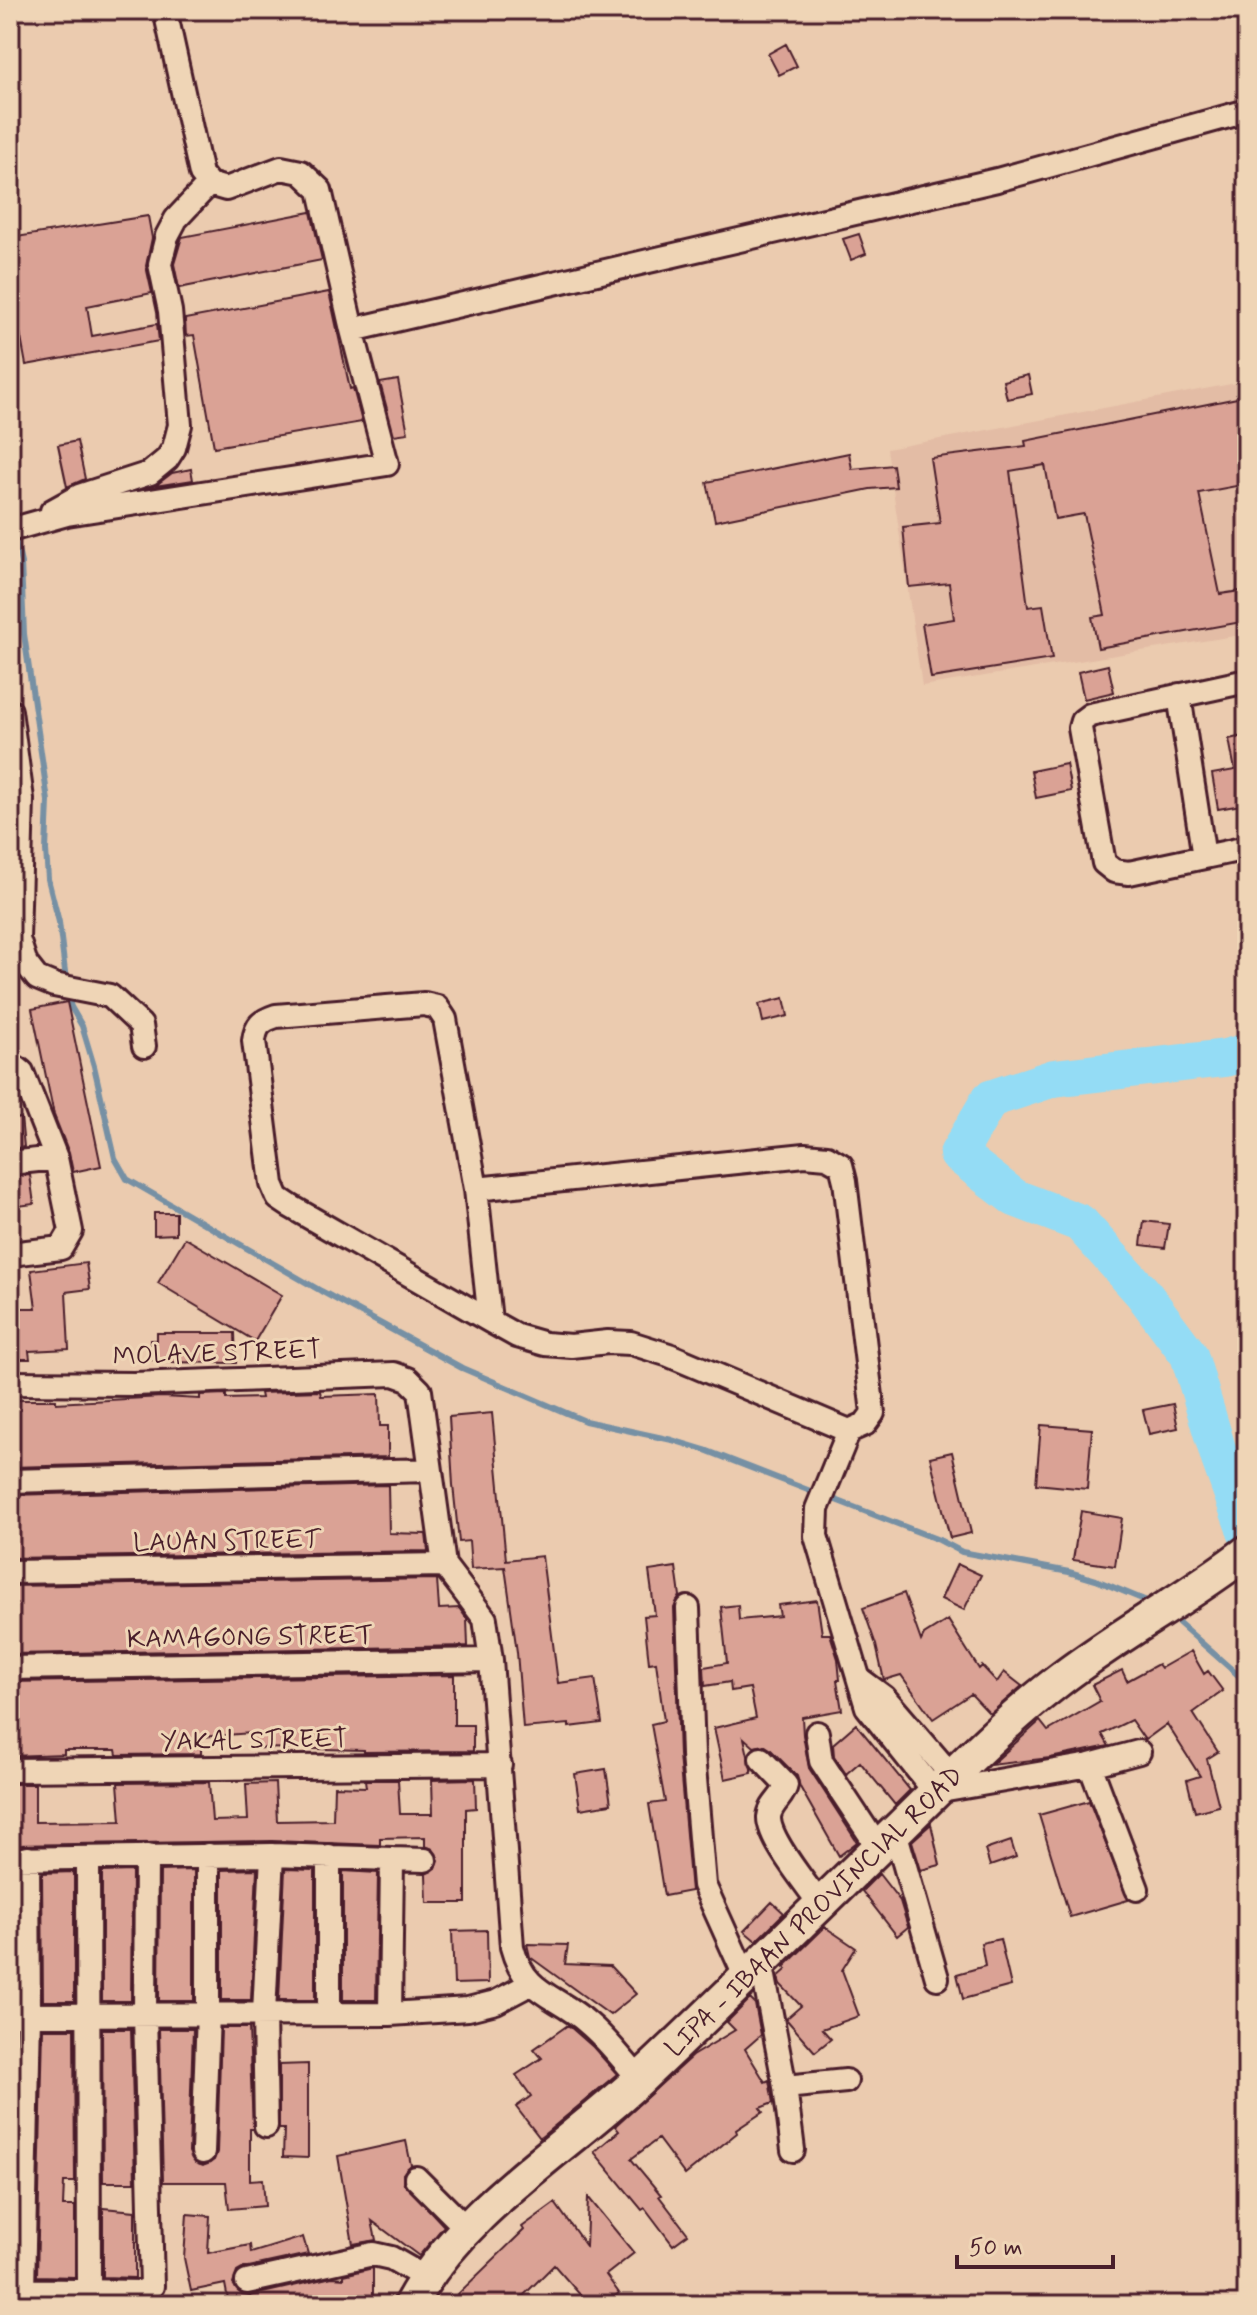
<svg xmlns="http://www.w3.org/2000/svg" width="1257" height="2315" viewBox="0 0 1257 2315" font-family="Mynerve,sans-serif">
<style>
.built{fill:#e3bca5}
.lines{fill:none;stroke-linecap:round;stroke-linejoin:round}
.stream{stroke:#7690a4;stroke-width:6}
.river{stroke:#94dcf5;stroke-width:38}
.building{fill:#daa295;stroke:#4a1f2b;stroke-width:2}
.minor-casing{stroke:#4a1f2b;stroke-width:28}
.secondary-casing{stroke:#4a1f2b;stroke-width:38}
.minor{stroke:#efd5b6;stroke-width:22}
.secondary{stroke:#efd5b6;stroke-width:32}
.labels{text-anchor:middle;stroke-width:6;stroke-linejoin:round;paint-order:stroke}
.street-label{font-size:26px;fill:#4a1f2b;stroke:#efd5b6}
</style>
<rect width="100%" height="100%" fill="#ebcbaf"/>
<filter id="ink" filterUnits="userSpaceOnUse"><feTurbulence type="fractalNoise" baseFrequency=".0125" numOctaves="2"/><feDisplacementMap in="SourceGraphic" scale="16" xChannelSelector="R" yChannelSelector="G"/><feConvolveMatrix kernelMatrix="1 2 1 2 8 2 1 2 1" color-interpolation-filters="sRGB"/></filter>
<g filter="url(#ink)">
<path class="built" d="M 1247,381 L 1247,634 L 922,686 L 887,449 Z"/>
<g class="lines">
<path class="stream" d="M 14,534 L 21,563 L 24,634 L 48,801 L 46,850 L 48,879 L 59,922 L 66,980
M 67,993 L 71,1007 L 82,1026 L 94,1066 L 115,1158 L 127,1179 L 321,1291 L 462,1368 L 585,1421 L 672,1440 L 705,1450 L 818,1494
M 828,1497 L 939,1540 L 962,1552 L 1069,1572 L 1096,1580 L 1154,1604
M 1170,1615 L 1247,1683"/>
<path class="river" d="M 1247,1052 L 1225,1058 L 1054,1078 L 990,1099 L 958,1154 L 1015,1198 L 1080,1223 L 1142,1292 L 1189,1355 L 1220,1459 L 1247,1534"/>
</g>
<path class="building" d="M 786,44 L 797,66 L 779,75 L 768,54 Z
M 311,212 L 322,260 L 179,288 L 174,264 L 182,237 Z
M 148,216 L 152,238 L 146,266 L 152,293 L 87,306 L 92,336 L 157,324 L 159,341 L 26,365 L 13,294 L 10,294 L 10,238 Z
M 859,234 L 866,254 L 851,260 L 843,239 Z
M 329,292 L 350,389 L 353,388 L 362,422 L 214,447 L 194,335 L 186,336 L 185,319 Z
M 1028,375 L 1032,394 L 1007,399 L 1003,381 Z
M 398,380 L 408,433 L 394,435 L 380,383 Z
M 1247,396 L 1247,484 L 1199,493 L 1220,594 L 1247,590 L 1247,621 L 1098,648 L 1092,617 L 1105,615 L 1084,514 L 1055,519 L 1045,465 L 1010,471 L 1028,607 L 1043,605 L 1052,659 L 931,678 L 922,624 L 954,619 L 949,583 L 909,587 L 903,527 L 940,523 L 930,458 L 1026,446 L 1025,441 Z
M 77,441 L 85,479 L 67,487 L 58,445 Z
M 849,453 L 852,469 L 893,465 L 896,487 L 870,489 L 715,521 L 707,482 Z
M 191,469 L 193,480 L 155,486 L 172,473 Z
M 1108,665 L 1114,692 L 1084,699 L 1078,672 Z
M 1247,735 L 1247,804 L 1218,809 L 1212,774 L 1235,770 L 1229,739 Z
M 1066,764 L 1071,791 L 1036,798 L 1031,771 Z
M 784,998 L 788,1016 L 763,1022 L 759,1004 Z
M 67,1002 L 101,1166 L 73,1172 L 69,1153 L 54,1115 L 32,1009 Z
M 21,1118 L 24,1147 L 10,1149 L 10,1119 Z
M 30,1175 L 34,1204 L 10,1207 L 10,1177 Z
M 154,1213 L 176,1213 L 176,1234 L 154,1235 Z
M 1144,1221 L 1169,1224 L 1165,1248 L 1141,1245 Z
M 185,1238 L 282,1295 L 255,1341 L 158,1283 Z
M 86,1263 L 90,1289 L 66,1292 L 69,1349 L 29,1351 L 30,1359 L 10,1359 L 10,1308 L 36,1308 L 31,1270 Z
M 157,1333 L 235,1333 L 236,1363 L 157,1362 L 157,1360 L 150,1360 L 150,1340 L 157,1340 Z
M 320,1391 L 321,1396 L 379,1394 L 380,1426 L 388,1426 L 388,1457 L 10,1467 L 10,1400 L 56,1400 L 56,1403 L 162,1397 L 200,1399 L 200,1395 L 226,1394 L 226,1399 L 261,1398 L 260,1393 Z
M 1173,1404 L 1178,1428 L 1149,1434 L 1143,1410 Z
M 492,1413 L 506,1560 L 542,1556 L 558,1683 L 595,1678 L 602,1723 L 569,1727 L 569,1724 L 523,1728 L 517,1652 L 505,1567 L 471,1569 L 469,1541 L 459,1542 L 453,1485 L 449,1417 Z
M 1041,1425 L 1092,1429 L 1087,1489 L 1036,1484 Z
M 952,1452 L 971,1533 L 950,1538 L 930,1457 Z
M 388,1485 L 389,1533 L 426,1534 L 428,1551 L 10,1558 L 10,1495 Z
M 1081,1511 L 1122,1518 L 1115,1566 L 1073,1560 Z
M 957,1564 L 981,1575 L 964,1610 L 941,1599 Z
M 676,1567 L 680,1596 L 674,1608 L 679,1755 L 691,1891 L 664,1896 L 649,1804 L 665,1802 L 651,1724 L 664,1721 L 656,1662 L 649,1663 L 644,1616 L 655,1615 L 649,1571 Z
M 437,1579 L 439,1609 L 459,1608 L 467,1619 L 468,1646 L 10,1654 L 10,1586 Z
M 904,1593 L 921,1641 L 924,1635 L 948,1620 L 979,1669 L 982,1666 L 997,1682 L 1004,1672 L 1022,1686 L 990,1714 L 971,1694 L 933,1719 L 901,1675 L 884,1680 L 876,1645 L 863,1608 Z
M 817,1600 L 822,1634 L 830,1634 L 838,1659 L 840,1680 L 837,1680 L 842,1710 L 802,1717 L 803,1735 L 809,1768 L 857,1842 L 839,1856 L 800,1787 L 797,1776 L 770,1749 L 764,1745 L 754,1747 L 744,1738 L 752,1773 L 725,1779 L 714,1728 L 756,1718 L 750,1688 L 731,1691 L 730,1682 L 705,1686 L 704,1667 L 727,1663 L 721,1607 L 738,1605 L 739,1620 L 780,1616 L 778,1605 Z
M 1191,1651 L 1204,1674 L 1208,1671 L 1223,1691 L 1193,1713 L 1218,1752 L 1207,1759 L 1219,1806 L 1195,1812 L 1187,1780 L 1200,1776 L 1167,1724 L 1145,1740 L 1131,1720 L 1102,1734 L 1109,1746 L 1050,1758 L 991,1765 L 1040,1721 L 1048,1731 L 1100,1701 L 1092,1685 L 1122,1670 L 1127,1681 L 1158,1664 L 1161,1668 Z
M 454,1675 L 454,1725 L 473,1725 L 473,1751 L 364,1752 L 364,1750 L 322,1749 L 251,1748 L 251,1733 L 201,1737 L 201,1754 L 117,1755 L 116,1750 L 64,1750 L 64,1754 L 10,1756 L 10,1682 Z
M 856,1724 L 910,1790 L 895,1805 L 860,1762 L 846,1774 L 834,1756 L 833,1744 Z
M 606,1769 L 611,1804 L 580,1809 L 575,1774 Z
M 475,1779 L 476,1808 L 466,1809 L 466,1903 L 427,1903 L 426,1874 L 436,1868 L 439,1860 L 433,1849 L 425,1846 L 425,1837 L 380,1838 L 380,1845 L 272,1841 L 10,1845 L 10,1784 L 35,1784 L 35,1822 L 121,1821 L 118,1783 L 209,1782 L 212,1821 L 248,1820 L 246,1784 L 275,1783 L 277,1821 L 333,1820 L 334,1786 L 366,1787 L 365,1780 L 398,1780 L 400,1814 L 433,1814 L 432,1780 Z
M 1089,1801 L 1128,1900 L 1070,1917 L 1039,1815 Z
M 931,1824 L 940,1865 L 921,1870 L 912,1841 Z
M 1011,1841 L 1016,1857 L 990,1866 L 985,1850 Z
M 257,1869 L 251,2000 L 222,2000 L 222,1870 Z
M 285,1869 L 315,1870 L 315,2000 L 279,2000 Z
M 194,1870 L 194,2001 L 159,2001 L 160,1871 Z
M 132,1871 L 131,2001 L 102,2001 L 102,1872 Z
M 343,1871 L 378,1873 L 376,2000 L 343,2000 Z
M 74,1872 L 74,2001 L 43,2001 L 42,1873 Z
M 10,1873 L 14,1873 L 15,2000 L 10,2000 Z
M 879,1874 L 900,1901 L 908,1927 L 897,1936 L 862,1891 Z
M 772,1902 L 784,1913 L 756,1941 L 744,1931 Z
M 825,1927 L 856,1948 L 842,1970 L 859,2016 L 822,2029 L 831,2039 L 815,2052 L 786,2019 L 801,2006 L 780,1984 L 778,1977 L 787,1969 L 784,1967 Z
M 487,1930 L 488,1983 L 454,1984 L 452,1931 Z
M 1000,1939 L 1011,1986 L 963,1999 L 957,1974 L 985,1966 L 981,1943 Z
M 527,1944 L 568,1945 L 565,1964 L 610,1966 L 636,1994 L 610,2015 L 530,1957 Z
M 750,1999 L 755,2004 L 761,2035 L 745,2049 L 765,2082 L 769,2080 L 773,2103 L 760,2108 L 763,2112 L 736,2130 L 737,2133 L 685,2175 L 658,2139 L 631,2159 L 661,2195 L 659,2196 L 688,2234 L 673,2245 L 645,2208 L 642,2210 L 594,2152 L 619,2131 L 615,2126 L 692,2056 L 735,2030 L 727,2022 Z
M 568,2025 L 593,2047 L 617,2074 L 540,2138 L 516,2107 L 531,2096 L 516,2075 L 542,2058 L 534,2049 Z
M 221,2028 L 249,2028 L 253,2129 L 250,2129 L 250,2180 L 263,2179 L 265,2206 L 229,2209 L 226,2182 L 163,2182 L 159,2029 L 193,2029 L 189,2152 L 195,2163 L 203,2166 L 214,2160 L 217,2152 Z
M 43,2029 L 74,2029 L 75,2182 L 64,2182 L 63,2206 L 75,2206 L 75,2277 L 37,2276 Z
M 102,2029 L 131,2029 L 135,2182 L 103,2182 Z
M 10,2033 L 15,2033 L 10,2244 Z
M 308,2064 L 308,2158 L 283,2157 L 284,2129 L 279,2129 L 279,2065 Z
M 406,2141 L 411,2165 L 403,2174 L 403,2182 L 444,2226 L 419,2256 L 372,2221 L 376,2240 L 353,2244 L 338,2156 Z
M 588,2197 L 634,2253 L 606,2275 L 619,2293 L 603,2305 L 589,2305 L 554,2265 L 514,2305 L 468,2305 L 458,2294 L 524,2230 L 522,2227 L 555,2203 L 586,2246 Z
M 103,2208 L 135,2211 L 135,2278 L 103,2277 Z
M 187,2214 L 210,2216 L 208,2253 L 250,2245 L 251,2253 L 303,2237 L 308,2254 L 244,2268 L 237,2272 L 233,2284 L 242,2295 L 250,2296 L 332,2277 L 344,2278 L 344,2275 L 373,2268 L 373,2303 L 229,2305 L 225,2284 L 191,2291 L 184,2258 Z"/>
<g class="lines">
<defs>
<path id="minor" d="M 352,330 L 997,180 L 1247,111
M 52,511 L 79,496 L 150,473 L 167,459 L 174,448 L 180,425 L 170,311 L 160,264 L 167,236 L 176,219 L 209,184
M 10,530 L 67,514 L 387,464 L 352,330 L 320,190 L 301,172 L 281,168 L 226,189 L 209,184 L 201,174 L 165,10
M 1247,681 L 1090,715 L 1082,721 L 1080,728 L 1104,863 L 1114,871 L 1129,873 L 1247,848
M 1179,695 L 1204,857
M 10,711 L 22,799 L 18,939 L 26,964 L 37,978 L 54,985 L 110,996 L 141,1025 L 144,1046
M 10,1069 L 17,1068 L 22,1072 L 56,1158 L 71,1231 L 61,1248 L 10,1254
M 10,1163 L 56,1158
M 476,1189 L 805,1155 L 827,1157 L 841,1165 L 845,1181 L 873,1413 L 865,1424 L 849,1431 L 669,1355 L 631,1343 L 608,1342 L 571,1346 L 545,1344 L 517,1336 L 490,1321 L 290,1206 L 278,1198 L 272,1184 L 254,1041 C 256,1025 261,1021 276,1016 L 424,1004 L 437,1007 L 445,1019 L 476,1189 L 490,1321
M 10,1383 L 134,1384 L 394,1374 L 408,1379 L 420,1391 L 444,1565 L 485,1619 L 491,1660 L 512,1947 C 525,1996 556,1994 589,2024 C 608,2040 623,2061 640,2079
M 849,1431 L 817,1509 L 816,1536 L 867,1707 L 935,1792 L 1090,1765 L 1137,1889
M 10,1481 L 430,1470
M 10,1572 L 444,1565
M 688,1608 L 693,1755 L 704,1885 L 745,1976
M 10,1668 L 491,1660
M 861,1680 L 884,1697 L 952,1776
M 817,1733 L 821,1761 L 878,1847
M 761,1759 L 786,1785 C 784,1797 770,1804 769,1817 C 768,1839 807,1885 820,1904
M 1090,1765 L 1139,1752
M 10,1770 L 500,1765
M 895,1831 L 937,1978
M 88,1858 L 89,2290
M 10,1859 L 272,1855 L 392,1859 L 390,2014
M 392,1859 L 425,1860
M 761,1961 L 785,2087 L 793,2150
M 329,2013 L 329,1856
M 10,2015 L 390,2014 L 468,2009 L 496,2002 L 530,1984
M 785,2087 L 846,2081
M 266,2126 L 264,2013 L 272,1855
M 203,2152 L 208,2013 L 208,1855
M 416,2178 L 468,2230
M 247,2282 L 373,2254 L 391,2258 L 426,2278
M 10,2290 L 142,2292 L 152,2286 L 145,2014 L 146,1856
M 23,2290 L 29,2015 L 28,1858"/>
<g id="secondary">
<path id="s1" d="M 410,2305 C 461,2210 565,2149 642,2077 C 730,1994 815,1909 902,1825 C 951,1777 999,1727 1053,1685 C 1115,1636 1185,1600 1247,1552"/>
</g>
</defs>
<use href="#minor" class="minor-casing"/>
<use href="#secondary" class="secondary-casing"/>
<use href="#minor" class="minor"/>
<use href="#secondary" class="secondary"/>
</g>
</g>
<g class="labels">
<g class="street-label">
<text transform="translate(217 1352) rotate(-2)" y="9">MOLAVE STREET</text>
<text transform="translate(227 1540) rotate(-1)" y="9">LAUAN STREET</text>
<text transform="translate(250 1636) rotate(-1)" y="9">KAMAGONG STREET</text>
<text transform="translate(254 1739) rotate(-1)" y="9">YAKAL STREET</text>
<text dy="9" stroke="none"><textPath href="#s1" startOffset="566">LIPA - IBAAN PROVINCIAL ROAD</textPath></text>
</g>
</g>
<rect width="1257" height="2315" fill="none" stroke="#efd5b6" stroke-width="40"/>
<rect x="20" y="20" width="1217" height="2275" fill="none" stroke="#4a1f2b" stroke-width="3" filter="url(#ink)"/>
<path d="M957 2255v12h156v-12" fill="none" stroke="#4a1f2b" stroke-width="4"/>
<text x="969" y="2255" font-size="24" fill="#4a1f2b" stroke="#efd5b6" stroke-width="6" paint-order="stroke">50 m</text>
</svg>
